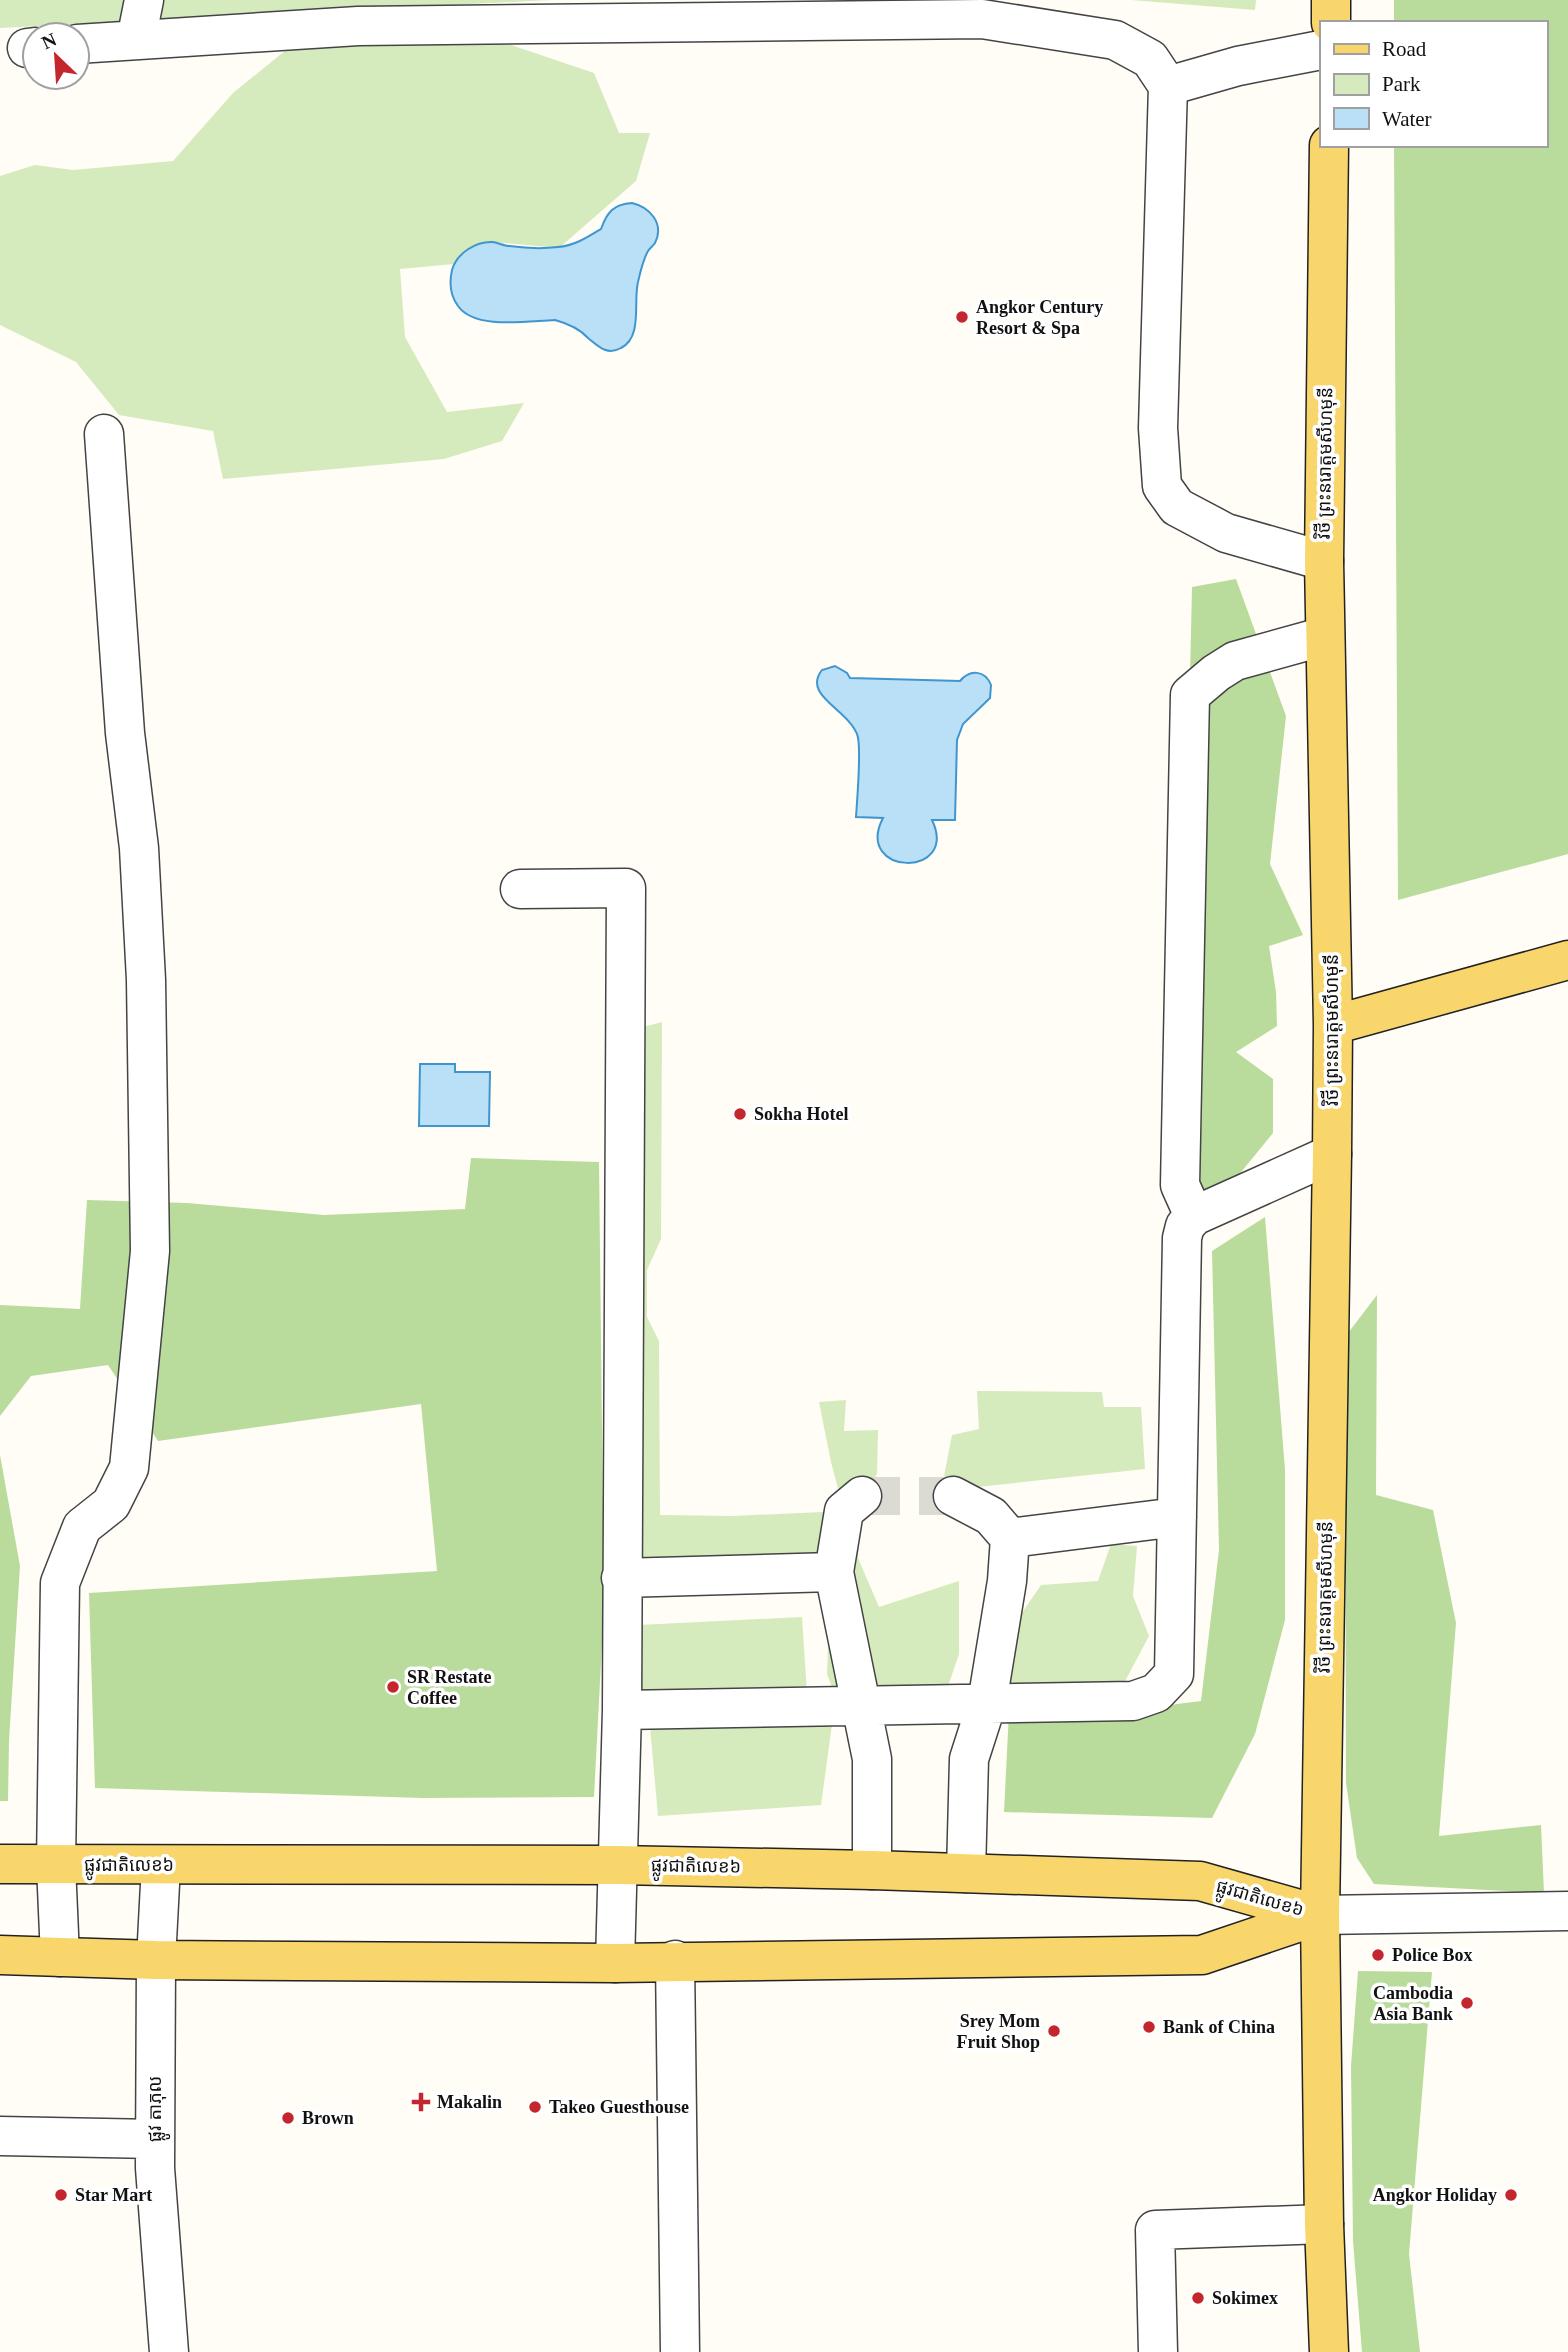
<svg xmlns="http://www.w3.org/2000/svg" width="1568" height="2352" viewBox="0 0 1568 2352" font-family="'Times New Roman','Noto Sans Khmer',serif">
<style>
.green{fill:#d5ebbd}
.forest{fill:#b9dc9c}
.water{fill:#b9e0f7;stroke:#3f96cf;stroke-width:2}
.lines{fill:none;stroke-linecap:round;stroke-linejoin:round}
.minor-tunnel{stroke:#dbdad3;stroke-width:38;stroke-dasharray:38 19;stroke-linecap:butt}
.minor-casing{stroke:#444;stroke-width:41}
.major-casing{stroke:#222;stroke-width:41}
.minor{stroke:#fff;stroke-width:38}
.major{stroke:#f9d66b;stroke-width:38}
.poi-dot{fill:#c4262e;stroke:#fff;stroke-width:2.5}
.labels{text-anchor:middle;stroke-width:7;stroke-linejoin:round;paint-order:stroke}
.poi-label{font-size:18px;font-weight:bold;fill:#111;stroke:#fff;text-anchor:start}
.street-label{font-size:18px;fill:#111;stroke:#fff}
</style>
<rect width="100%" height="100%" fill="#fffdf5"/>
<path class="green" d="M 0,0 L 551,0 L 0,28 Z
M 1131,0 L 1256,0 L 1255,10 Z
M 313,28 L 511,45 L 594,73 L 619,133 L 650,133 L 636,181 L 559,248 L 493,242 L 454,264 L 400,269 L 405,337 L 447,412 L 524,403 L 502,441 L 444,459 L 223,479 L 213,431 L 119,415 L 76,362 L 0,325 L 0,176 L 35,165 L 73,170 L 173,161 L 233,93 Z
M 662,1022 L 661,1239 L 647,1270 L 647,1317 L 659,1341 L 660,1515 L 733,1516 L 844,1511 L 831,1462 L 819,1402 L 846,1400 L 844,1431 L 878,1430 L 877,1474 L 862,1496 L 858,1558 L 879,1607 L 959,1581 L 959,1654 L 944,1698 L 837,1701 L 827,1674 L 829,1621 L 822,1572 L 630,1578 L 624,1032 Z
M 977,1391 L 1102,1392 L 1104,1407 L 1141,1407 L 1145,1469 L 968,1488 L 944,1476 L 952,1435 L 979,1429 Z
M 1111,1544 L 1137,1546 L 1133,1596 L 1149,1636 L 1123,1685 L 1008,1685 L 1015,1623 L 1041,1585 L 1098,1581 Z
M 802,1617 L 807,1694 L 634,1702 L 639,1625 Z
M 832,1724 L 821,1805 L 658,1816 L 650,1727 Z"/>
<path class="forest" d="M 1394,0 L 1568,0 L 1568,854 L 1398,900 L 1394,145 L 1545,145 L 1545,23 L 1394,23 Z
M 1236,579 L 1286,716 L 1270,864 L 1303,935 L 1269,946 L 1276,992 L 1277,1026 L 1236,1052 L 1273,1079 L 1273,1133 L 1233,1182 L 1182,1195 L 1184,951 L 1192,587 Z
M 471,1158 L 599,1162 L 604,1605 L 594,1797 L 423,1798 L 95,1788 L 89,1593 L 437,1571 L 421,1404 L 158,1441 L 108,1365 L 31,1376 L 0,1416 L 0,1305 L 80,1309 L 87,1200 L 187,1203 L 324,1215 L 465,1209 Z
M 1265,1217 L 1285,1470 L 1285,1620 L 1255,1734 L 1212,1818 L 1004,1812 L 1009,1712 L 1107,1713 L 1201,1701 L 1219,1550 L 1212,1251 Z
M 1377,1295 L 1376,1495 L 1433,1510 L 1456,1623 L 1439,1836 L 1541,1825 L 1544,1893 L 1374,1884 L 1357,1858 L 1346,1783 L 1345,1337 Z
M 0,1455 L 20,1566 L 9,1741 L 8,1801 L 0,1801 Z
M 1358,1971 L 1432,1972 L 1409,2254 L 1420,2352 L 1362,2352 L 1353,2241 L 1351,2066 Z"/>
<path class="water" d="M 632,203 C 649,207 665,223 655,243 C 653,246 650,248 648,251 C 643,260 640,273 638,282 C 633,302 643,337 621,348 C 607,356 598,346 588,338 C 580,329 566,323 555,320 C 527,321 475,330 458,306 C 450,295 449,283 452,270 C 457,253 476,241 493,242 C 499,243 504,246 509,246 C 524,248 542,249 558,247 C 574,246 588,237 601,229 C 607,212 614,204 632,203 Z
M 835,666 L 847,673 L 850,678 L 960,681 C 970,669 985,670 991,685 L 990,698 L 963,724 L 957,740 L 955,820 L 932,820 C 960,879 853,876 883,818 L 856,817 C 857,801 862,745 857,734 C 847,709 802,695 822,670 Z
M 420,1064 L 455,1064 L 455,1072 L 490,1072 L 489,1126 L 419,1126 Z"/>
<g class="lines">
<path class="minor-tunnel" d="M 862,1496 L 953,1496"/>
<defs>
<path id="minor" d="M 136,40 L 144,0
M 77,44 L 358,26 L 982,19 L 1115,40 L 1150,59 L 1168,86 L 1158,428 L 1162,486 L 1177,507 L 1226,533 L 1324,561
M 27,48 L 35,47
M 1168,86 L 1238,66 L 1321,50
M 520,889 L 626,888 L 622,1710 L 615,1963
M 1194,1216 L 1180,1185 L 1190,695 L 1216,673 L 1235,661 L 1325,636
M 862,1496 L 844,1511 L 834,1572 L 872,1759 L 872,1870
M 953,1496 L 991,1516 L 1010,1538 L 1007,1581 L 987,1703 L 969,1759 L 966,1873
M 1010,1538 L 1177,1517
M 621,1578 L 834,1572
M 622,1710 L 1133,1701 L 1156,1693 L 1174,1674 L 1182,1238 L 1185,1226 L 1194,1216 L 1332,1154
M 161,1865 L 156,1960 L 155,2168 L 169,2352
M 1320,1915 L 1568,1911
M 60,1957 L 56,1865 L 60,1583 L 82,1527 L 111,1504 L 129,1468 L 150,1251 L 146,980 L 139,848 L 125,733 L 104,434
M 675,1960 L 680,2352
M 0,2136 L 155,2139
M 1158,2352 L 1155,2230 L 1324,2224"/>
<path id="major" d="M 1331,0 L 1331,23
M 1333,1025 L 1568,960
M 0,1864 L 617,1865 L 872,1870 L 1200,1881 L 1320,1915
M 0,1955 L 156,1960 L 615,1963 L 1202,1955 L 1320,1915
M 1329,2352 L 1324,2224 L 1320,1915 L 1332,1154 L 1333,1025 L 1324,561 L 1329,145"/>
</defs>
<use href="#minor" class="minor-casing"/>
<use href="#major" class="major-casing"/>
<use href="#minor" class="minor"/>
<use href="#major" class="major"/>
</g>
<g class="poi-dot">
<circle cx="962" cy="317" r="7"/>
<circle cx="740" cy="1114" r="7"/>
<circle cx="393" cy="1687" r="7"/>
<circle cx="1378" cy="1955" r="7"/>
<circle cx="1467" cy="2003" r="7"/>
<circle cx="1149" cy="2027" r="7"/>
<circle cx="1054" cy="2031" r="7"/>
<path d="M417.5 2091.5h7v7h7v7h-7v7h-7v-7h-7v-7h7z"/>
<circle cx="535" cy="2107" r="7"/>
<circle cx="288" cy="2118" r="7"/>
<circle cx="61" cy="2195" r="7"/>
<circle cx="1511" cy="2195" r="7"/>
<circle cx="1198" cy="2298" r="7"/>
</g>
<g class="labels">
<g class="poi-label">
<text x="976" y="313">Angkor Century<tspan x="976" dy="21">Resort &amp; Spa</tspan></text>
<text x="754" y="1120">Sokha Hotel</text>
<text x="407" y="1683">SR Restate<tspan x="407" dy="21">Coffee</tspan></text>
<text x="1392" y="1961">Police Box</text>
<text x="1453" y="1999" text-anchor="end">Cambodia<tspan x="1453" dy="21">Asia Bank</tspan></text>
<text x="1040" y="2027" text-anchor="end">Srey Mom<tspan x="1040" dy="21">Fruit Shop</tspan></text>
<text x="1163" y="2033">Bank of China</text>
<text x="437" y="2108">Makalin</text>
<text x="549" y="2113">Takeo Guesthouse</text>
<text x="302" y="2124">Brown</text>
<text x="75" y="2201">Star Mart</text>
<text x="1497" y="2201" text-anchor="end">Angkor Holiday</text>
<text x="1212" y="2304">Sokimex</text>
</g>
<g class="street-label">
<text transform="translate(1325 463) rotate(-89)" y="6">វិថី ព្រះនរោត្ដមសីហមុនី</text>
<text transform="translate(1332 1030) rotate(-90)" y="6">វិថី ព្រះនរោត្ដមសីហមុនី</text>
<text transform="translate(1325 1597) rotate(-89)" y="6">វិថី ព្រះនរោត្ដមសីហមុនី</text>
<text x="129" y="1871">ផ្លូវជាតិលេខ៦</text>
<text transform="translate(696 1866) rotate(1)" y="6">ផ្លូវជាតិលេខ៦</text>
<text transform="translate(1260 1898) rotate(16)" y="6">ផ្លូវជាតិលេខ៦</text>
<text transform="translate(155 2109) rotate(-90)" y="6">ផ្លូវ តាភុល</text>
</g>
</g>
<rect x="1320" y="21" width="228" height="126" fill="#ffffff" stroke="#a0a0a0" stroke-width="2"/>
<rect x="1334" y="44" width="35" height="10" fill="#f9d66b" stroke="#a0a0a0" stroke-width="2"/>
<text x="1382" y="56" font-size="21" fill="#111111">Road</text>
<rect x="1334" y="74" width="35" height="21" fill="#d5ebbd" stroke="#a0a0a0" stroke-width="2"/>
<text x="1382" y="91" font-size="21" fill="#111111">Park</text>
<rect x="1334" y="108" width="35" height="21" fill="#b9e0f7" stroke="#a0a0a0" stroke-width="2"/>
<text x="1382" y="126" font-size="21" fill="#111111">Water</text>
<g transform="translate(56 56) rotate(335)"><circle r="33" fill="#ffffff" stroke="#a0a0a0" stroke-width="2"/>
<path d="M0-5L12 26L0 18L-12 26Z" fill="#c4262e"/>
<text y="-10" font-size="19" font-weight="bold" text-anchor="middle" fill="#111111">N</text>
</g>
</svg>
